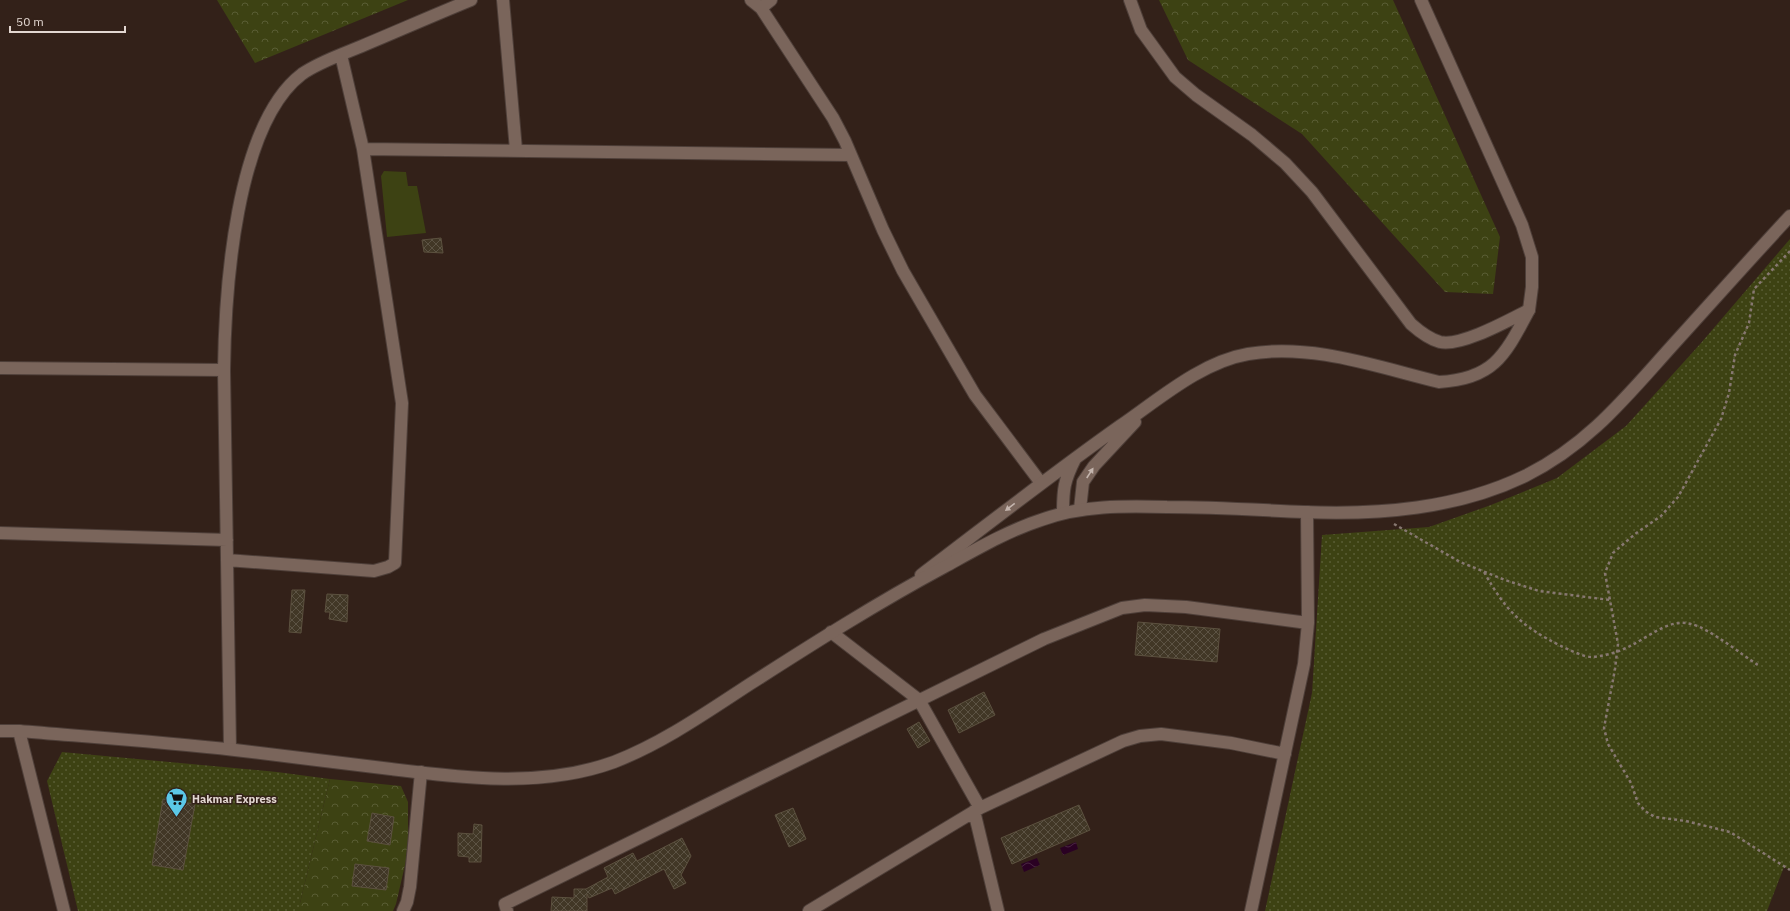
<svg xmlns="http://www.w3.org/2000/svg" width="1790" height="911" viewBox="0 0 1790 911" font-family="'IBM Plex Sans',sans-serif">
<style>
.grass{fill:url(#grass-dots)}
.forest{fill:url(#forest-crowns)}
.garden{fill:#3d4213}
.water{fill:url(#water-waves)}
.building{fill:url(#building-cross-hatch);stroke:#5c513f}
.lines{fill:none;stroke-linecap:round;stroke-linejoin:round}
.minor-casing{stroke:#4e3f39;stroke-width:14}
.tertiary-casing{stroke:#4e3f39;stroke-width:14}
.secondary-casing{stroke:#4e3f39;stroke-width:14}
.path{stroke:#877871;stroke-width:2.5;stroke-dasharray:3 3;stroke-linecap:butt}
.minor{stroke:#7a655b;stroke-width:12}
.tertiary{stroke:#7a655b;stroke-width:12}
.secondary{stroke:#7a655b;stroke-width:12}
.oneway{fill:#c4b5ae}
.labels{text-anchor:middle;stroke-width:3;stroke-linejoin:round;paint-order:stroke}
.poi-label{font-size:11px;font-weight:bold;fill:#e3d7d1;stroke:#332119;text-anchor:start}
</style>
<defs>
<pattern id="grass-dots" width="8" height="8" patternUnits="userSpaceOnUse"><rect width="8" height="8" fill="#3d4213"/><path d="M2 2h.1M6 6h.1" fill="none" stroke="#595d34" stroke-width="1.8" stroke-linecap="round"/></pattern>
<pattern id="forest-crowns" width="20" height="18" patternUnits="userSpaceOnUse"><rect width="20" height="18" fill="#3d4213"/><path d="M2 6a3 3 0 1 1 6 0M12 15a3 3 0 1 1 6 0" fill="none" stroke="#595d34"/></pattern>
<pattern id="water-waves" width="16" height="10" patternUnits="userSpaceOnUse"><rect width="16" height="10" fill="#2a0123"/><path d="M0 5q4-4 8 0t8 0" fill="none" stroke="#492542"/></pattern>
<pattern id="building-cross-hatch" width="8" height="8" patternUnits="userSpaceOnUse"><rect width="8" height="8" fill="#413726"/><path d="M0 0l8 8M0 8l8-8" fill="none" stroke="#5c5344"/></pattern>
</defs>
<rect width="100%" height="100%" fill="#332119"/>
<path class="grass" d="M 1790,239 L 1790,870 L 1784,867 L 1767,911 L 1265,911 L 1312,693 L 1322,535 L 1429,527 L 1491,505 L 1557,478 L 1626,426 L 1701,343 Z
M 62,752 L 277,772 L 330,779 L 300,903 L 300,911 L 78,911 L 47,781 Z"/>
<path class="forest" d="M 217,0 L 408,0 L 255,63 Z
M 1159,0 L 1393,0 L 1500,237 L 1493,294 L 1445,292 L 1302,134 L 1188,60 Z
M 330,779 L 401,786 L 408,802 L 408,852 L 396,904 L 393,911 L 300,911 L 300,903 Z"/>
<path class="garden" d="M 384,171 L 406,172 L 408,186 L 417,186 L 426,233 L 387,237 L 381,176 Z"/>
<path class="water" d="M 1076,842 L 1078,849 L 1063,855 L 1060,848 Z
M 1037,858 L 1040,865 L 1024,872 L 1021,864 Z"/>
<path class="building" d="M 441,238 L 443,253 L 424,252 L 422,240 Z
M 292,590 L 305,590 L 301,633 L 289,632 Z
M 327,594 L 348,595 L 347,622 L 329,619 L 330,612 L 325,612 Z
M 1138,622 L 1220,629 L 1217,662 L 1135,655 Z
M 984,692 L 995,715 L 959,733 L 948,710 Z
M 919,722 L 930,741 L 918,748 L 907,729 Z
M 163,799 L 195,804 L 183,870 L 152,865 Z
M 1079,805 L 1090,830 L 1012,864 L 1001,838 Z
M 793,808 L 806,839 L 789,847 L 775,815 Z
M 372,813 L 394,817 L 390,845 L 367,841 Z
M 474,824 L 482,825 L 481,862 L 469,862 L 469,857 L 458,856 L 458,833 L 473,834 Z
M 682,838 L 691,856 L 681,875 L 686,883 L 674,889 L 664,869 L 615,894 L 612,888 L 589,898 L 587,894 L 587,911 L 551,911 L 552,897 L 574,898 L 574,889 L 586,889 L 608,877 L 604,868 L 633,853 L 637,861 Z
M 355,864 L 389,868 L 386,890 L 352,886 Z"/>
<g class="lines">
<defs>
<path id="minor" d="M 503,0 L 516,150
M 751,0 L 761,8 L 833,118 L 845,141 L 883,230 L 903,271 L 961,371 L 975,395 L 1041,483
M 1421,0 L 1522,225 L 1532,257 L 1532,287 L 1529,310
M 761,8 L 771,0
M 363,149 L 851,155
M 0,368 L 224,370
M 0,533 L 227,540
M 227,560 L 374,571 L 388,567 L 395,563 L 402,403 L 363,149 L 341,55
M 831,632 L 919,700 L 980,808
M 19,731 L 64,911
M 230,749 L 224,370 C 225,291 235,125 302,74 C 319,62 343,54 362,46 C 398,31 434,15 471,0
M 974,811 L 998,911
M 403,911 L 407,902 L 410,887 L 421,772
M 507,911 L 505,904 L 1044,639 L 1122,608 L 1145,605 L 1186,607 L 1308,623
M 809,911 L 980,808 L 1123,741 L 1140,736 L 1161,734 L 1231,743 L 1285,754
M 1251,911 L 1304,664 L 1308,623 L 1307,512"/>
<path id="tertiary" d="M 1130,0 L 1141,30 L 1175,77 L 1196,95 L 1252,135 L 1285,163 L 1312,192 L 1411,324 C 1420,332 1429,339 1440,342 C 1461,347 1509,320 1529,310
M 1080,509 L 1083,482 L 1094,466 L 1135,422
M 1063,513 C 1063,489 1064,481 1075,459
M 921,575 C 987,525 1052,474 1120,426 C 1158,400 1201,362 1248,354 C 1312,343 1377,367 1439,382 C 1494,379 1505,355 1529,310"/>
<path id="secondary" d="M 0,731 L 19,731 C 91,737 163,742 235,750 C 287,756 339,763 391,769 C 464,778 543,788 614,762 C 663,743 707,712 750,684 C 814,643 877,603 944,567 C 975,550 1007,531 1041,520 C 1082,505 1124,506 1167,507 C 1213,507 1258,510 1304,512 C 1379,515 1457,509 1525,476 C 1588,445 1626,397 1671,347 C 1711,303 1750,259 1790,216"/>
</defs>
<use href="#minor" class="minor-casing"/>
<use href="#tertiary" class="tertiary-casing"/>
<use href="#secondary" class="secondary-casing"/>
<path class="path" d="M 1790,251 L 1754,289 L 1749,323 L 1735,355 L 1729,393 L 1721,419 L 1678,497 L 1661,516 L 1635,534 L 1613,553 L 1605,573 L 1618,644 L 1615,669 L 1604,728 L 1608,744 L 1631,783 L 1638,803 L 1645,811 L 1655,817 L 1686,821 L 1730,832 L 1790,870
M 1394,524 L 1460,562 L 1505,580 L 1539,591 L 1610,600
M 1484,572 C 1506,611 1521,626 1561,646 C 1570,650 1583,657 1592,657 C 1605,656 1619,652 1630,646 C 1649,637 1669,618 1691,624 C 1709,628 1742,655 1758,665"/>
<use href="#minor" class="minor"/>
<use href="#tertiary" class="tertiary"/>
<use href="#secondary" class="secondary"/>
</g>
<defs><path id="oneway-solid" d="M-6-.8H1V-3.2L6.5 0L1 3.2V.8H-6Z"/></defs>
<g class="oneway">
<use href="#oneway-solid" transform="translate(1090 473) rotate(-57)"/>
<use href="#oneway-solid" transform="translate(1010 507) rotate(142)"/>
</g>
<defs>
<symbol id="supermarket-pin" viewBox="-11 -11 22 30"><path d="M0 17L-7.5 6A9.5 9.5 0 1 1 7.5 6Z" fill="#5bc8e7" stroke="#332119"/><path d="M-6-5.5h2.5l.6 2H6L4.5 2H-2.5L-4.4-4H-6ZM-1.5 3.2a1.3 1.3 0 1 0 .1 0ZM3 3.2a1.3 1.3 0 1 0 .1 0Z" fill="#111"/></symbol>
</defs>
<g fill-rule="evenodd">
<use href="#supermarket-pin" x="164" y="786" width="25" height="34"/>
</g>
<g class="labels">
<g class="poi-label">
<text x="192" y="803">Hakmar Express</text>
</g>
</g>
<path d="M10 26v6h115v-6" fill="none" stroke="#e3d7d1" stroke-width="2"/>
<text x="16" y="26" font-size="12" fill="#e3d7d1" stroke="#332119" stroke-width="3" paint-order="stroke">50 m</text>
</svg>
